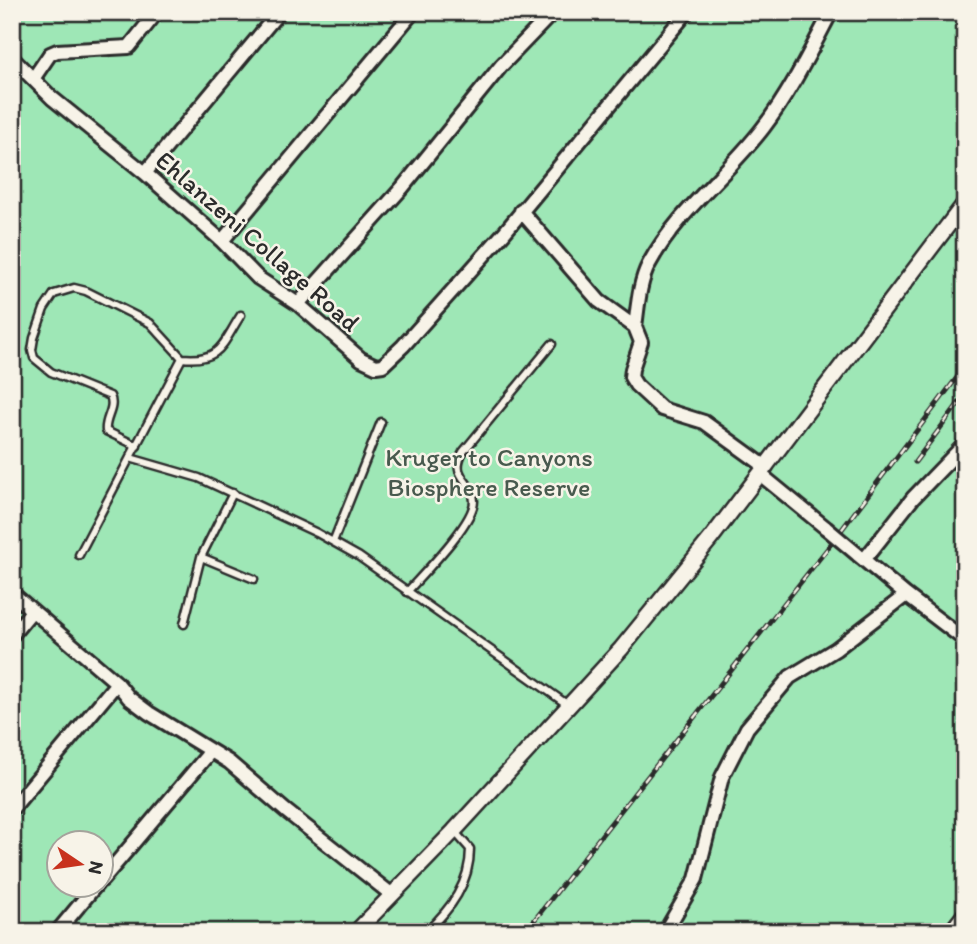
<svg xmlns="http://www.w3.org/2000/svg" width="977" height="944" viewBox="0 0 977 944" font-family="Itim,sans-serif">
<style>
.green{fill:#9ee7b6;stroke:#648970;stroke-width:2;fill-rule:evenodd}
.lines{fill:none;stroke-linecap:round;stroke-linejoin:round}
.service-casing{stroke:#2b2b2b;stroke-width:11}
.minor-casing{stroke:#2b2b2b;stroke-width:18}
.tertiary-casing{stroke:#2b2b2b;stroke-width:19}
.service{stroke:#f7f3e8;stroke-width:6}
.minor{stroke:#f7f3e8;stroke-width:12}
.tertiary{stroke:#f7f3e8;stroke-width:14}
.rail-casing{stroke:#2b2b2b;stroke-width:5}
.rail{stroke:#f7f3e8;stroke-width:2.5;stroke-dasharray:8;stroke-linecap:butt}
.minor-bridge-casing{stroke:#2b2b2b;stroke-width:18;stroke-linecap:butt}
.minor-bridge{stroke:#f7f3e8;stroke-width:12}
.labels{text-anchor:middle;stroke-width:5;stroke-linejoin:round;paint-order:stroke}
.street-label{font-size:26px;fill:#2b2b2b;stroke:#f7f3e8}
.park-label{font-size:26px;fill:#485a4e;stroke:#f7f3e8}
</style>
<rect width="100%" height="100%" fill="#f7f3e8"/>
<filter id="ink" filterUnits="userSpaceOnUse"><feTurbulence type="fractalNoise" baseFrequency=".0143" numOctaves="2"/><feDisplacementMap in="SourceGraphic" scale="14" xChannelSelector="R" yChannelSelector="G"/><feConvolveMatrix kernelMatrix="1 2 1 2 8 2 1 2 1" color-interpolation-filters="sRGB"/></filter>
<g filter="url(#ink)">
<path class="green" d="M 12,12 L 965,12 L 965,932 L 12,932 ZM 60,842 L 102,842 L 102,884 L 60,884 Z"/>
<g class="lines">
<defs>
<path id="service" d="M 137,446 L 106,431 C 104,419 116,408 110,396 L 51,372 L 34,358 L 32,350 L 34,338 L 44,309 L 54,294 L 74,288 L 86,291 L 150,323 L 182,358 C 221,362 222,344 241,315
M 130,458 L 199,478 L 317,533 L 358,556 L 568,705
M 333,542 L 381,422
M 79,555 L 182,358
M 201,557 L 254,579
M 407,592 C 423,574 474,523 474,501 C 473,479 449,478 463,452 L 552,344
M 184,624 L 201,557 L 233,493
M 426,932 C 451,909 470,883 470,849 L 455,832"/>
<path id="minor" d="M 12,58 L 52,98 L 145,173 L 222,241 L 258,278 L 298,304 L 361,359 L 376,366 L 383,365 L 403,346 L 504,233 L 687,12
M 33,79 L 50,54 L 57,51 L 129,47 L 157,12
M 145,173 L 279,12
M 521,211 L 599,301 L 635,327 L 641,342 L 632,369 L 631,377 L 636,385 L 662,409 L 704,422 L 766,467
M 222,241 L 413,12
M 298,304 L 402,188 L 501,66 L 553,12
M 635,327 C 638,306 639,283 649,264 C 677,212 727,175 763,128 C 790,93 810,52 831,12
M 760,474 L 826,528
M 858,555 L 906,595 L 965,640
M 864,560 L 913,498 L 965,444
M 12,593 L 117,683 L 129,698 L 149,713 L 229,762 L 286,811 L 391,894
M 12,635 L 32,611
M 12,809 L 117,683
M 102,880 L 211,751
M 57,932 L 97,884
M 665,932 L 696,879 L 722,777 L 747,728 L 790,677 L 836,649 L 906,595"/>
<path id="tertiary" d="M 356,932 L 454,831 L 621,649 L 712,537 L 965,203
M 951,932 L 965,914"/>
</defs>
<use href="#service" class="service-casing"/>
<use href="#minor" class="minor-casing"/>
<use href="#tertiary" class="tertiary-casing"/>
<use href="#service" class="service"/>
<use href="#minor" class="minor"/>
<use href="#tertiary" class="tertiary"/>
<defs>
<path id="rail" d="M 915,462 L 965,395
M 525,932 L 827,549 L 965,367"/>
</defs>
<use href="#rail" class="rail-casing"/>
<use href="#rail" class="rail"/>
<defs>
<path id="minor-bridge" d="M 826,528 L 857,554"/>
</defs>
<use href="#minor-bridge" class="minor-bridge-casing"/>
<use href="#minor-bridge" class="minor-bridge"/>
</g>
</g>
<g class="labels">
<g class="street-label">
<text transform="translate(258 241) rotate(41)" y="9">Ehlanzeni Collage Road</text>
</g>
<g class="park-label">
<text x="489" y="466">Kruger to Canyons<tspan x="489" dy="30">Biosphere Reserve</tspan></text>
</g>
</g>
<rect width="977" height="944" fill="none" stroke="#f7f3e8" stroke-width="42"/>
<rect x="21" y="21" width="935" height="902" fill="none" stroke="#2b2b2b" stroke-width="2.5" filter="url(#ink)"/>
<g transform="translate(80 864) rotate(103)"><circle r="33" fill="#f7f3e8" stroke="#a5a39c" stroke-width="2"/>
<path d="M0-5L12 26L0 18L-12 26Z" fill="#c8321e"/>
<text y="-10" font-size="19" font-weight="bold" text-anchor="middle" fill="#2b2b2b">N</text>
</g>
</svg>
